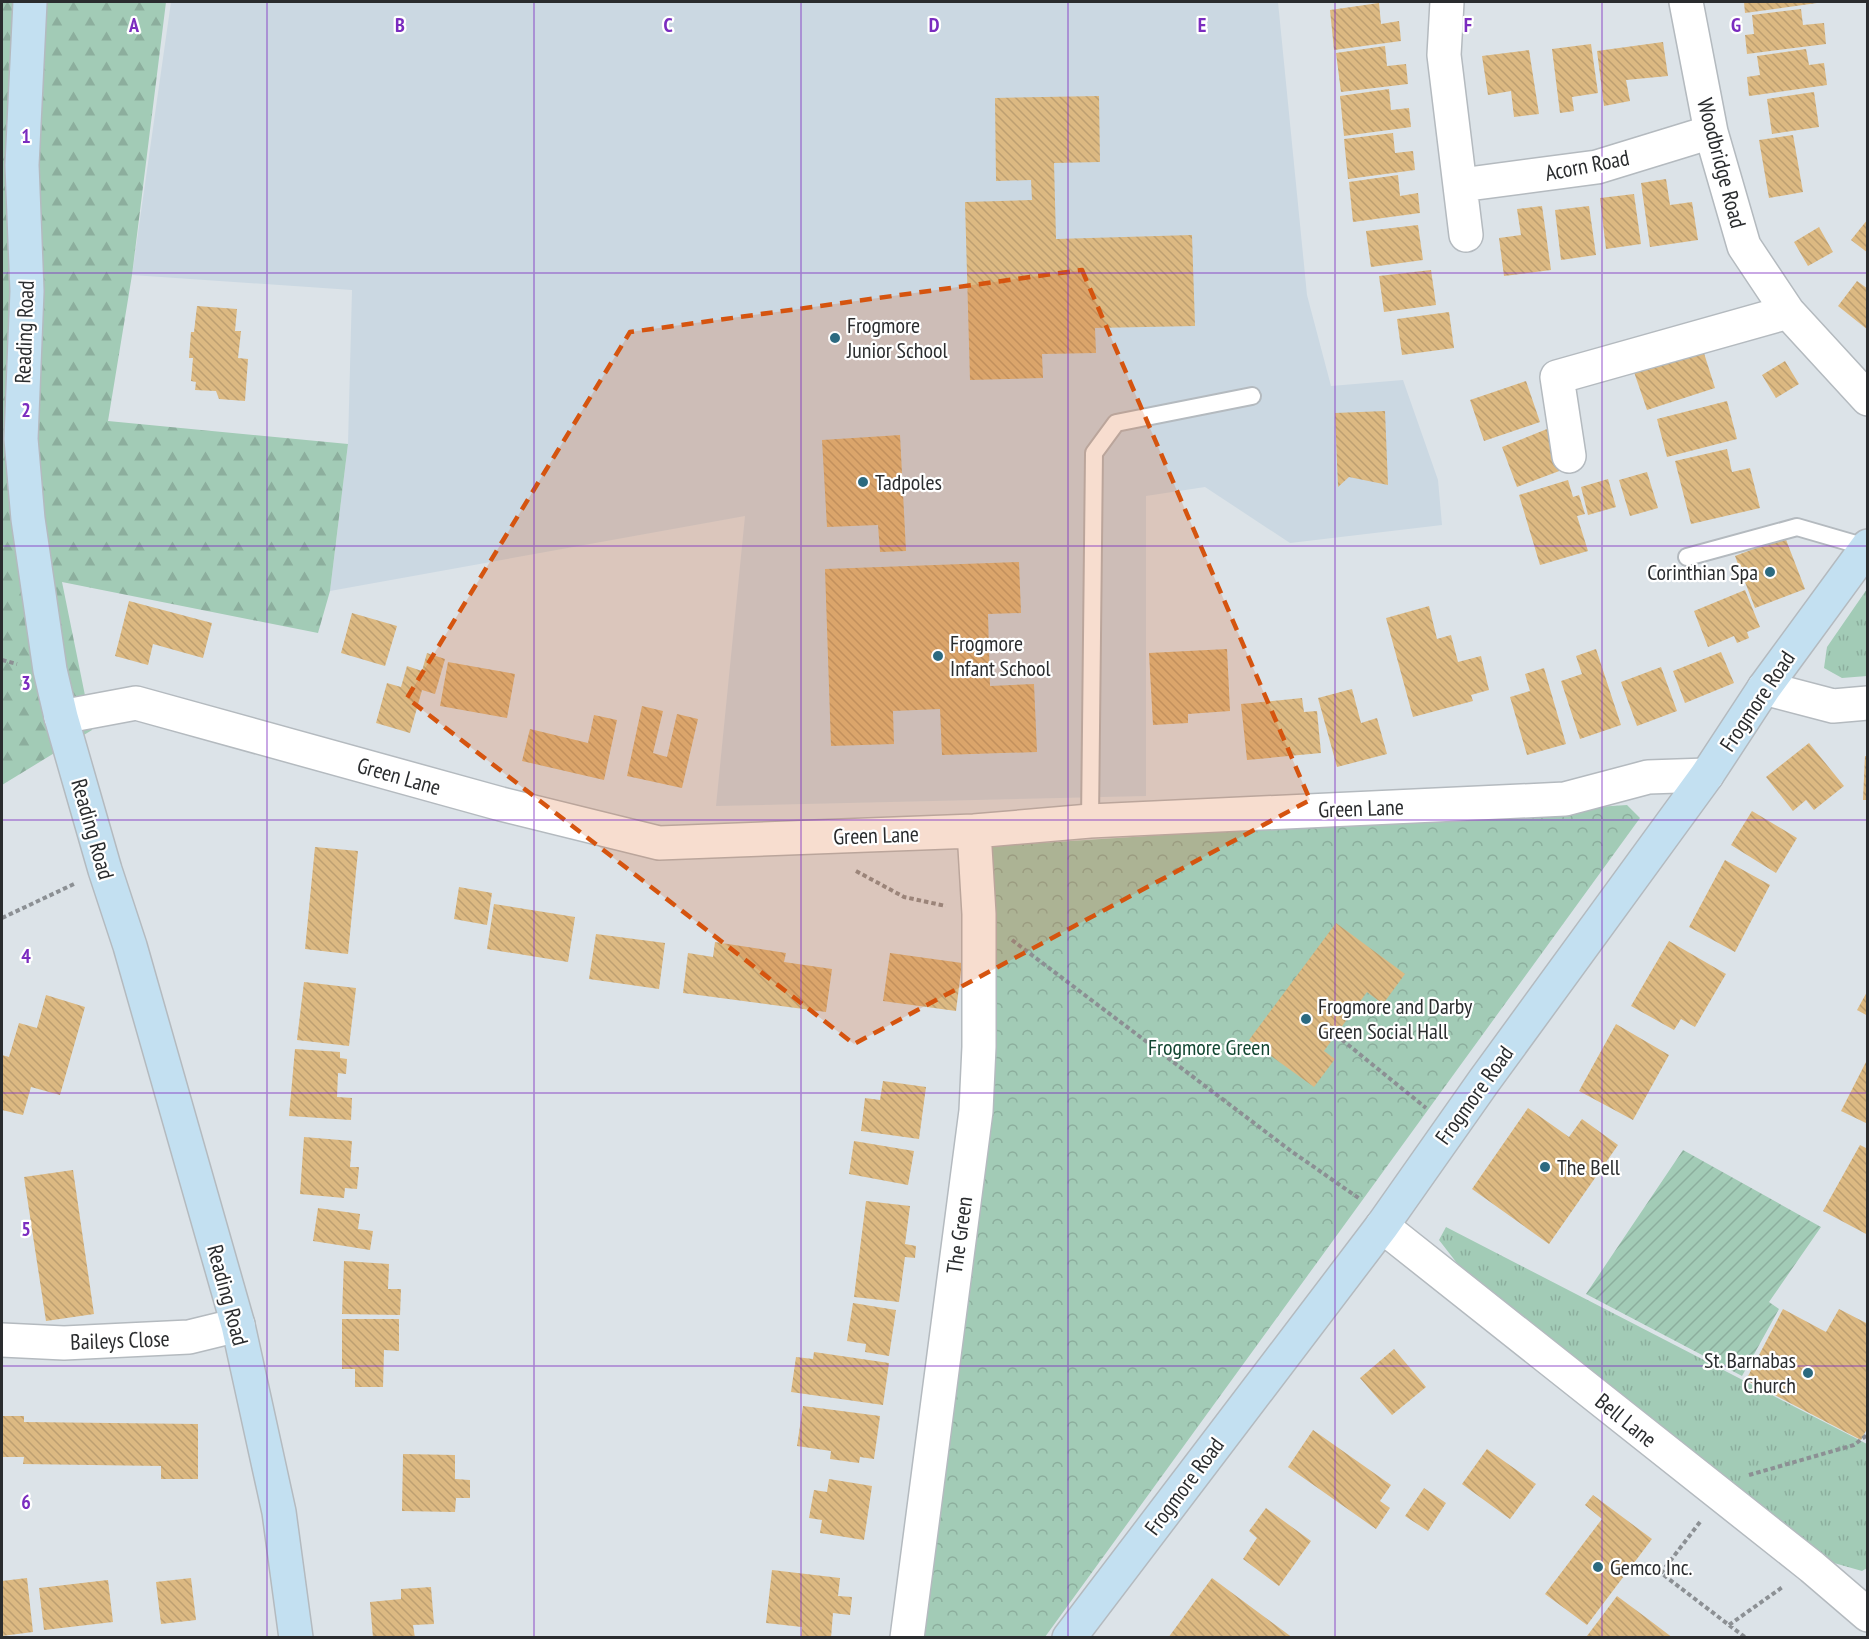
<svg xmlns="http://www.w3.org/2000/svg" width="1869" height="1639" viewBox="0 0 1869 1639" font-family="'PT Sans Narrow',sans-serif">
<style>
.built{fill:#cbd8e2}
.grass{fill:url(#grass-tufts)}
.forest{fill:url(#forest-firs)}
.park{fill:url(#park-crowns)}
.garden{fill:url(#garden-furrows)}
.building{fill:url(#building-back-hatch)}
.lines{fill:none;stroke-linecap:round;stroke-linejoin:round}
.lane-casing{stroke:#b4babf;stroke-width:20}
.street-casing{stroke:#b4babf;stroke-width:36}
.secondary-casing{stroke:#b4babf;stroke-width:36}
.path{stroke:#8c9094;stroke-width:4;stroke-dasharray:4.5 3;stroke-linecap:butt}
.lane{stroke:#fff;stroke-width:16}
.street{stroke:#fff;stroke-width:33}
.secondary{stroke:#c3e0f1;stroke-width:33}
.marked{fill:#d5540f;fill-opacity:0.2;stroke:#d5540f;stroke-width:4.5;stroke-dasharray:12 8;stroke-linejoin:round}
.grid{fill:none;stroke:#7b2cbf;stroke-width:1.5;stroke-opacity:0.55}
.poi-dot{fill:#2c6a80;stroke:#fff;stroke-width:2}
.labels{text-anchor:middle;stroke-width:4.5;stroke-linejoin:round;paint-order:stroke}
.street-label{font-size:22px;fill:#2a2c2e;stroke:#fff}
.poi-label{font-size:22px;fill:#2a2c2e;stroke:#fff;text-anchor:start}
.park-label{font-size:22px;fill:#134732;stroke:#fff}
.grid-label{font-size:20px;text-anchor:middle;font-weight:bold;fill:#7b2cbf;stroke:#fff;stroke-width:4.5;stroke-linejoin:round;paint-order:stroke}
</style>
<defs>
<pattern id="grass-tufts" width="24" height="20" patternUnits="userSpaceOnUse" patternTransform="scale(1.5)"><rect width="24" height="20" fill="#a2cbb6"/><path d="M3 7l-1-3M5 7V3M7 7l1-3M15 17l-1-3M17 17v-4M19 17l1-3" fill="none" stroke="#8cae9d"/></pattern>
<pattern id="forest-firs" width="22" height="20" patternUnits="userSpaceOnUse" patternTransform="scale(1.5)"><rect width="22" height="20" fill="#a2cbb6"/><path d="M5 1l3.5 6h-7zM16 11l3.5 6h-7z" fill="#8cae9d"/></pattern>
<pattern id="park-crowns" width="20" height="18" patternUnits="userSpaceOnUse" patternTransform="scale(1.5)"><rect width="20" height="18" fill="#a2cbb6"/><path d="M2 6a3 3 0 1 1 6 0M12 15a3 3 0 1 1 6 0" fill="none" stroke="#8cae9d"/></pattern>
<pattern id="garden-furrows" width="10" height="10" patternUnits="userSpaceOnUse" patternTransform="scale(1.5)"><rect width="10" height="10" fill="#a2cbb6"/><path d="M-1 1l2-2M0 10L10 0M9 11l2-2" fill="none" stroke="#8cae9d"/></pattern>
<pattern id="building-back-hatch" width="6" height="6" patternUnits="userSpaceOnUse" patternTransform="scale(1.5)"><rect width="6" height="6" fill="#dcb982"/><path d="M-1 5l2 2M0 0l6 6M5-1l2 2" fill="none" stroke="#bd9f71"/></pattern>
</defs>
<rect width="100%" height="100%" fill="#dce3e8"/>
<path class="built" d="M 171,2 L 1278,2 L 1307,295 L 1331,386 L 1403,380 L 1438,480 L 1442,525 L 1290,543 L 1205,487 L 1146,496 L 1146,796 L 716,806 L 745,516 L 330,591 L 348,444 L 352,290 L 132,275 Z"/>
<path class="grass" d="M 1867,589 L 1867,676 L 1842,678 L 1824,668 L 1827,647 Z
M 1446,1227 L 1867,1444 L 1867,1568 L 1862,1571 L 1834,1563 L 1519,1317 L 1460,1267 L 1439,1240 Z"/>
<path class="forest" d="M 2,2 L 166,2 L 132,275 L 108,421 L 348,444 L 330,591 L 318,633 L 62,582 L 92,730 L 2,785 Z"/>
<path class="park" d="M 1627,805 L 1640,818 L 1045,1637 L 913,1638 L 966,1268 L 982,1192 L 993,1109 L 994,1041 L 990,961 L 993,846 Z"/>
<path class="garden" d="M 1683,1150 L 1821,1227 L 1769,1302 L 1779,1309 L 1742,1376 L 1586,1294 Z"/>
<path class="building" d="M 1744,2 L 1817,2 L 1817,3 L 1745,13 Z
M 1379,3 L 1381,24 L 1399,21 L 1401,41 L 1334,50 L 1330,10 Z
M 1801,9 L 1803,25 L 1824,23 L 1826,44 L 1747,54 L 1745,35 L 1754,34 L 1752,15 Z
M 1663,42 L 1668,76 L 1626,80 L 1630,101 L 1604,106 L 1597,51 Z
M 1591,44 L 1598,93 L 1572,97 L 1574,111 L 1560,113 L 1552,49 Z
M 1385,46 L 1387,66 L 1406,64 L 1408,84 L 1341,92 L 1336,53 Z
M 1806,49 L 1809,65 L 1824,63 L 1827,85 L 1749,96 L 1747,77 L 1760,75 L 1757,56 Z
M 1529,50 L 1539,114 L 1514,117 L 1511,91 L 1488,95 L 1482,56 Z
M 1389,89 L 1391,110 L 1409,108 L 1411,127 L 1344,136 L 1340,96 Z
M 1814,92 L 1819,127 L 1772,134 L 1767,99 Z
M 1099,96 L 1100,162 L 1054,163 L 1056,239 L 1192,235 L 1195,326 L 1095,328 L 1096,353 L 1042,354 L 1043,378 L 970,380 L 965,202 L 1032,200 L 1031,180 L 996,181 L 995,98 Z
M 1393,133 L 1395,153 L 1413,151 L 1415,170 L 1348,179 L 1344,139 Z
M 1793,135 L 1803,192 L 1769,198 L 1759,140 Z
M 1398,175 L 1400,196 L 1418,193 L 1420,213 L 1353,222 L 1349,182 Z
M 1666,179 L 1670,205 L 1692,202 L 1698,240 L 1650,247 L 1641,183 Z
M 1634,194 L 1641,244 L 1606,249 L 1600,198 Z
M 1542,206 L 1551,270 L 1504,276 L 1499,238 L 1521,235 L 1517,209 Z
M 1589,206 L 1596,255 L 1561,260 L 1555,210 Z
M 1868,219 L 1868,253 L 1851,240 Z
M 1418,225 L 1423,260 L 1371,267 L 1366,231 Z
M 1819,227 L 1833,252 L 1808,266 L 1794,242 Z
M 1431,270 L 1436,305 L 1384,312 L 1379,276 Z
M 1857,281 L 1868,289 L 1868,330 L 1838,306 Z
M 197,306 L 237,309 L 235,331 L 241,331 L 238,358 L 248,359 L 245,401 L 219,399 L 216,391 L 195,390 L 196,382 L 191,381 L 193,358 L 189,358 L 191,332 L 194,332 Z
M 1449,312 L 1454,348 L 1402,355 L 1397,319 Z
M 1703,350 L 1715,388 L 1647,410 L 1634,372 Z
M 1785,361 L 1799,384 L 1776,398 L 1762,375 Z
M 1526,381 L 1540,422 L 1484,441 L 1470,400 Z
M 1727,401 L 1737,439 L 1667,457 L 1657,419 Z
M 1385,411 L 1388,485 L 1349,477 L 1338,487 L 1335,413 Z
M 1547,429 L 1562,470 L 1517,487 L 1502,447 Z
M 900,435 L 906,551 L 880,552 L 878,525 L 827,527 L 822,440 Z
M 1727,449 L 1732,472 L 1750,468 L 1760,508 L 1691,524 L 1675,461 Z
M 1647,472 L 1658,508 L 1630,516 L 1619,480 Z
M 1608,479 L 1616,507 L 1588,515 L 1581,487 Z
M 1568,480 L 1573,497 L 1579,495 L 1585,514 L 1577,516 L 1588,551 L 1540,565 L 1519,495 Z
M 1785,537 L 1805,589 L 1755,608 L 1735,556 Z
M 1019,562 L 1021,613 L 988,614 L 990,686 L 1034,684 L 1037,752 L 942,755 L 940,709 L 893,711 L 894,744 L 831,746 L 825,569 Z
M 1745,590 L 1760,627 L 1747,632 L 1749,638 L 1737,643 L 1734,636 L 1708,647 L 1694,611 Z
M 129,601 L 212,623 L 203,658 L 153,644 L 148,665 L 115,656 Z
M 1429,606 L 1437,639 L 1451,635 L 1458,662 L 1481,656 L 1489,690 L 1471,695 L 1473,701 L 1413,717 L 1386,618 Z
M 352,613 L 397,626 L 385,666 L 341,653 Z
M 1227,649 L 1230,711 L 1188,714 L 1188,723 L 1153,725 L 1149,653 Z
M 1596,649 L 1621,725 L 1580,739 L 1561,681 L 1582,674 L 1576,656 Z
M 1721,652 L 1734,683 L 1685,703 L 1673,671 Z
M 427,653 L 445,659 L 435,694 L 422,690 L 410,733 L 376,723 L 387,683 L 401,687 L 407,666 L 422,671 Z
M 448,662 L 515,674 L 507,718 L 440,706 Z
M 1661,667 L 1677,711 L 1637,726 L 1621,682 Z
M 1544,668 L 1566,744 L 1527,755 L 1510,697 L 1530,691 L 1525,674 Z
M 1352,689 L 1361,723 L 1377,718 L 1387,754 L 1337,767 L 1318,698 Z
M 1302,698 L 1304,712 L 1317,711 L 1321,753 L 1247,760 L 1241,704 Z
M 642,706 L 663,711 L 653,753 L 667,757 L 677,714 L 698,719 L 682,788 L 627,776 Z
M 594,715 L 617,720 L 604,780 L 522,761 L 530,729 L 588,743 Z
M 1809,743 L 1844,786 L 1814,810 L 1806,800 L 1793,811 L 1766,777 Z
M 1865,756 L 1868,756 L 1868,800 L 1863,800 Z
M 1752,811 L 1797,838 L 1776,873 L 1731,845 Z
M 315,847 L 358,851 L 348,954 L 305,949 Z
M 1725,860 L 1770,885 L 1735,952 L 1689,927 Z
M 459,887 L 492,893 L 487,925 L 454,919 Z
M 494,904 L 575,917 L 568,962 L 487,949 Z
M 1336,923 L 1405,974 L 1383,1004 L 1367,992 L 1324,1051 L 1335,1059 L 1314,1087 L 1249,1040 Z
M 596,934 L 665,943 L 659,989 L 589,979 Z
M 1669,941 L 1726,974 L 1695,1027 L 1681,1019 L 1674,1030 L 1631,1006 Z
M 715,942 L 786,953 L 784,962 L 832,969 L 826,1012 L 683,993 L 688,953 L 713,957 Z
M 890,953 L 962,963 L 956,1011 L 883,1001 Z
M 304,982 L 356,988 L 349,1046 L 297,1040 Z
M 1868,990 L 1868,1016 L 1857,1010 Z
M 46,995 L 85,1007 L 60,1095 L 31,1087 L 23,1115 L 2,1110 L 2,1055 L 9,1057 L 19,1023 L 37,1028 Z
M 1616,1024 L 1669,1055 L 1633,1120 L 1579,1091 Z
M 295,1049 L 340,1052 L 340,1058 L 347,1059 L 346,1074 L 338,1073 L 337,1097 L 352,1098 L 351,1120 L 289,1116 Z
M 1868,1058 L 1868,1124 L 1841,1111 Z
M 883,1081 L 926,1087 L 919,1139 L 861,1131 L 865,1098 L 880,1100 Z
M 1528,1108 L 1569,1137 L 1582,1119 L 1618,1145 L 1549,1244 L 1472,1189 Z
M 304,1137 L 352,1141 L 350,1167 L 359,1167 L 357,1189 L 345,1188 L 344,1198 L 300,1194 Z
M 854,1141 L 914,1151 L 908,1185 L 849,1174 Z
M 1860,1145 L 1868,1149 L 1868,1235 L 1823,1211 Z
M 73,1170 L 94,1314 L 46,1321 L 24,1177 Z
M 866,1201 L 910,1206 L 905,1244 L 916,1246 L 915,1258 L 905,1257 L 899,1302 L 854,1297 Z
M 318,1208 L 360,1214 L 358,1229 L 373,1231 L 370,1250 L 313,1241 Z
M 344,1261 L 389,1264 L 388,1289 L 401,1289 L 400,1315 L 342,1314 Z
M 853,1303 L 896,1310 L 889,1356 L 865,1352 L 866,1344 L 847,1341 Z
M 1783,1309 L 1826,1332 L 1839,1309 L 1868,1324 L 1868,1371 L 1866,1375 L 1868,1376 L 1868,1427 L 1861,1440 L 1746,1380 Z
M 342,1319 L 399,1319 L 399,1351 L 384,1350 L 383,1387 L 355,1387 L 355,1369 L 342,1369 Z
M 1394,1349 L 1426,1387 L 1392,1415 L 1360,1378 Z
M 814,1352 L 889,1363 L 883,1405 L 791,1392 L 796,1357 L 813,1359 Z
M 803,1406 L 880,1416 L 874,1459 L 860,1457 L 859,1463 L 830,1459 L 831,1451 L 797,1446 Z
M 2,1416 L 24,1416 L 24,1422 L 198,1424 L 198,1479 L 161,1479 L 161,1466 L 23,1464 L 24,1457 L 2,1457 Z
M 1313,1430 L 1391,1485 L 1380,1501 L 1390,1508 L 1376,1529 L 1288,1467 Z
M 1487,1449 L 1536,1484 L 1510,1519 L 1462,1484 Z
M 403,1454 L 455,1455 L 455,1479 L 470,1480 L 470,1498 L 456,1498 L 455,1512 L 402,1511 Z
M 829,1479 L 872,1486 L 864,1540 L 820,1533 L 822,1520 L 809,1518 L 814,1490 L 827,1492 Z
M 1424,1488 L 1446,1503 L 1428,1531 L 1405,1516 Z
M 1593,1495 L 1652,1539 L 1587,1625 L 1545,1594 L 1602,1519 L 1585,1505 Z
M 1266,1508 L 1311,1541 L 1279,1586 L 1243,1559 L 1257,1538 L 1249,1531 Z
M 772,1570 L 840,1578 L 838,1596 L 852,1597 L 850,1615 L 833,1613 L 831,1638 L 801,1638 L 802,1627 L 766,1623 Z
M 27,1578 L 33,1632 L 2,1636 L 2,1581 Z
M 191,1578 L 196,1620 L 161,1624 L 156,1582 Z
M 1212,1578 L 1293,1638 L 1168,1638 Z
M 108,1580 L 113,1622 L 44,1630 L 39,1588 Z
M 431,1587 L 434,1624 L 413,1625 L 415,1638 L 373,1638 L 370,1602 L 401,1599 L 401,1589 Z
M 1617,1596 L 1644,1616 L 1673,1638 L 1590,1638 L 1587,1636 Z"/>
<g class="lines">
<defs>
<path id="lane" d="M 1687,557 L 1797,527 L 1866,547
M 1090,821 L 1094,453 L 1116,423 L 1252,396"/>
<path id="street" d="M 1447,2 L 1444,55 L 1466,235
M 1686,2 L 1711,132 L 1744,246 L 1788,312 L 1868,399
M 1461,185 L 1597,167 L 1711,132
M 1569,456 L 1557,377 L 1788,312
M 1764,688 L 1833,706 L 1868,703
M 61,717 L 136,703 L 501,804 L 659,843 L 974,831 L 1090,821 L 1565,799 L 1648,777 L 1707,775
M 1382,1226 L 1812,1567 L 1868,1615
M 2,1340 L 64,1343 L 189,1337 L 238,1325
M 907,1638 L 976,1111 L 979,1047 L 979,914 L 974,831"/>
<path id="secondary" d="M 30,2 L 22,165 L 27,291 L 21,439 L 28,519 L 50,670 L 61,717 L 105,870 L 130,946 L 238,1325 L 279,1512 L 296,1638
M 1069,1638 L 1382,1226 L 1484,1081 L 1707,775 L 1764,688 L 1868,546"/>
</defs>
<use href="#lane" class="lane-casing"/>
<use href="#street" class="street-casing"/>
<use href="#secondary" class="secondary-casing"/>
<path class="path" d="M 2,660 L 17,664
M 856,871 L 904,897 L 946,906
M 2,918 L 74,884
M 1012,940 L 1291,1151 L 1360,1199
M 1336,1035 L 1426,1108
M 1749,1475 L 1854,1445 L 1867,1435
M 1700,1522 L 1661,1573 L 1746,1638
M 1729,1625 L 1784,1586"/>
<use href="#lane" class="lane"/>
<use href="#street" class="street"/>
<use href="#secondary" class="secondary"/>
</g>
<path class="marked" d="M 1082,270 L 1310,800 L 854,1044 L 407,698 L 630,332 Z"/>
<path class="grid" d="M 267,2 L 267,1638M 534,2 L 534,1638M 801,2 L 801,1638M 1068,2 L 1068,1638M 1335,2 L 1335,1638M 1602,2 L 1602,1638M 2,273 L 1868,273M 2,546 L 1868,546M 2,820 L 1868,820M 2,1093 L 1868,1093M 2,1366 L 1868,1366"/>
<g class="poi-dot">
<circle cx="835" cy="338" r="6"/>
<circle cx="863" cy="482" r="6"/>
<circle cx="1770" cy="572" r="6"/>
<circle cx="938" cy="656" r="6"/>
<circle cx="1306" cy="1019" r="6"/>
<circle cx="1545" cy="1167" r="6"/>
<circle cx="1808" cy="1373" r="6"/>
<circle cx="1598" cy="1567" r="6"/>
</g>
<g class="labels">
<g class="street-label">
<text transform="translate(1722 163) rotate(75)" y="8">Woodbridge Road</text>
<text transform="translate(1587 165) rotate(-11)" y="8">Acorn Road</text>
<text transform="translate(24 332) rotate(-88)" y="8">Reading Road</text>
<text transform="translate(1757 701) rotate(-56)" y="8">Frogmore Road</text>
<text transform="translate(399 776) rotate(16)" y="8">Green Lane</text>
<text transform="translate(1361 808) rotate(-2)" y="8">Green Lane</text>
<text transform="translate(93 829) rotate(74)" y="8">Reading Road</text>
<text transform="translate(876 835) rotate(-2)" y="8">Green Lane</text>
<text transform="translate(1474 1095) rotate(-54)" y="8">Frogmore Road</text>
<text transform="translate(959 1235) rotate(-82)" y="8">The Green</text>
<text transform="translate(228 1295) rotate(75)" y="8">Reading Road</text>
<text transform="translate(120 1340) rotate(-2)" y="8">Baileys Close</text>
<text transform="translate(1626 1420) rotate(39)" y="8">Bell Lane</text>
<text transform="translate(1184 1486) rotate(-53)" y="8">Frogmore Road</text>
</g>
<g class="poi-label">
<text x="847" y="333">Frogmore<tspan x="847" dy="25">Junior School</tspan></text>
<text x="875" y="490">Tadpoles</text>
<text x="1758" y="580" text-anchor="end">Corinthian Spa</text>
<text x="950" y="651">Frogmore<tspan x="950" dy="25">Infant School</tspan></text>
<text x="1318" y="1014">Frogmore and Darby<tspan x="1318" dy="25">Green Social Hall</tspan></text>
<text x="1557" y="1175">The Bell</text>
<text x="1796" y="1368" text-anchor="end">St. Barnabas<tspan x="1796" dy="25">Church</tspan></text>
<text x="1610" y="1575">Gemco Inc.</text>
</g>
<g class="park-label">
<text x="1209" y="1055">Frogmore Green</text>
</g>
</g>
<g class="grid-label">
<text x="134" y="32">A</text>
<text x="400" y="32">B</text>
<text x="668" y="32">C</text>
<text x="934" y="32">D</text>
<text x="1202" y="32">E</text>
<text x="1468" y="32">F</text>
<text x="1736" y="32">G</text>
<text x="26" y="143">1</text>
<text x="26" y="417">2</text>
<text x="26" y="690">3</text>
<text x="26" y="963">4</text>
<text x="26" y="1236">5</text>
<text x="26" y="1509">6</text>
</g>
<rect width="1869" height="1639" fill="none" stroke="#2a2c2e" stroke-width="6"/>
</svg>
